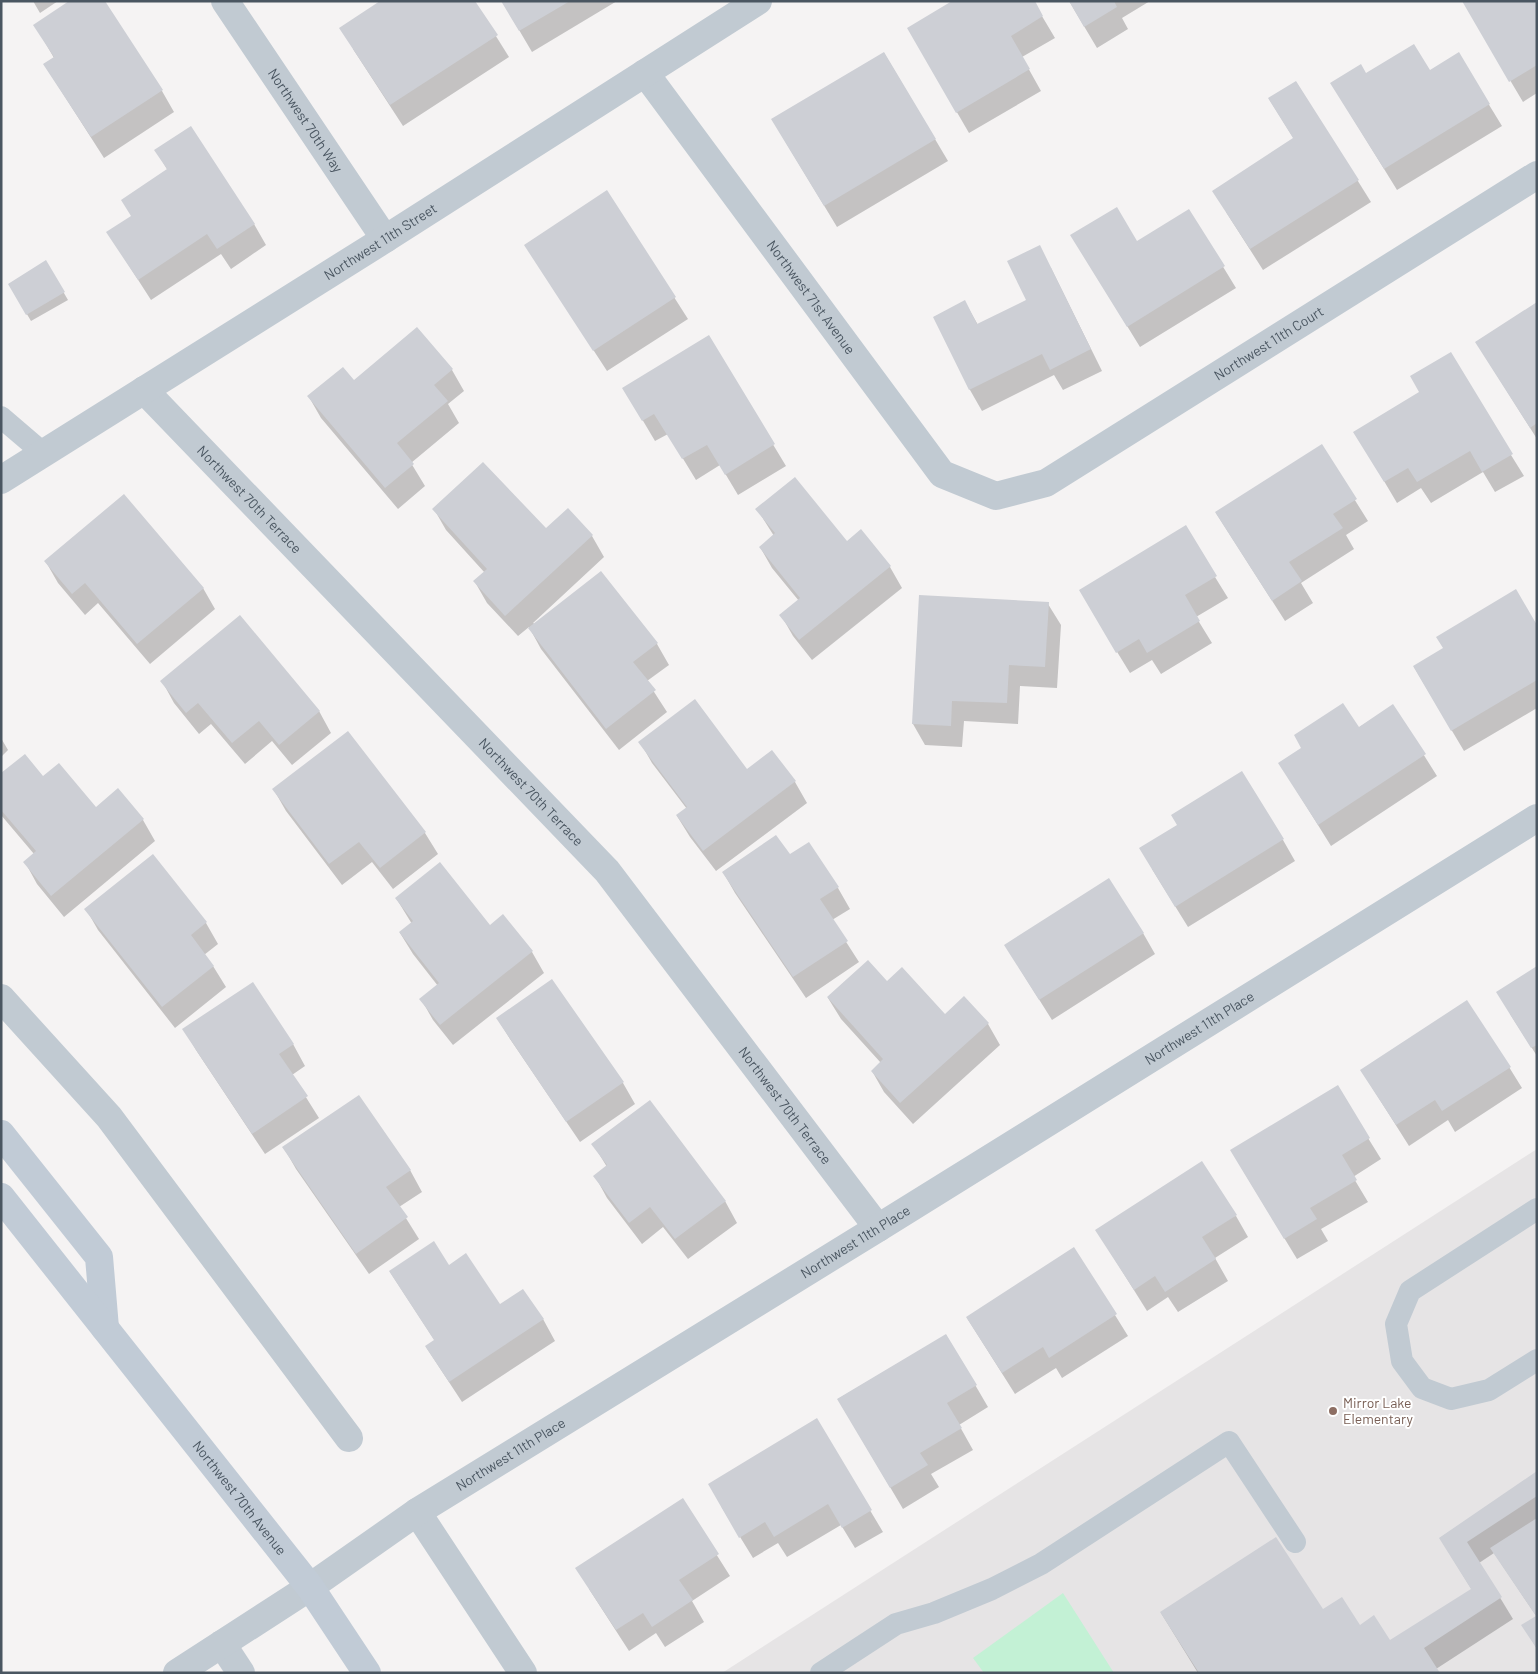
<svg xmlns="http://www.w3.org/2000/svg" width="1538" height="1674" viewBox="0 0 1538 1674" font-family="Barlow,sans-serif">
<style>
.education{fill:#e6e4e5}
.green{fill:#c3f1d5}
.shadow{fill:#0003}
.building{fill:#cdcfd5}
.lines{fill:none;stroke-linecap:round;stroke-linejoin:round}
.lane{stroke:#c1cad2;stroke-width:22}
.street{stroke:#c1cad2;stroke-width:28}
.secondary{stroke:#c1cbd6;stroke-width:28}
.education-dot{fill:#8d6e63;stroke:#fff;stroke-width:2}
.labels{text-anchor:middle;stroke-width:4;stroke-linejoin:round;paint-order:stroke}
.street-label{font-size:14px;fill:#4a5661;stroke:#fff}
.education-label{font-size:14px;fill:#785e54;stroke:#fff;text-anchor:start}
</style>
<rect width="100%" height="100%" fill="#f5f3f3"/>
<path class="education" d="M 1537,1149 L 1537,1673 L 722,1673 Z"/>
<path class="green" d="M 1063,1593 L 1114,1673 L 984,1673 L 973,1658 Z"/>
<path class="shadow" d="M 33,1 L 58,1 L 40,13 Z
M 474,1 L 509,57 L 403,126 L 353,49 Z
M 502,1 L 617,1 L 532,52 Z
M 1033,1 L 1055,38 L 1022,57 L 1041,91 L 969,133 L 908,28 Z
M 1069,1 L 1150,1 L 1122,18 L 1128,29 L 1097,48 Z
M 1463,1 L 1537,1 L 1537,93 L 1523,102 Z
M 35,25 L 162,91 L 174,112 L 104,158 L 44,64 L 54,58 Z
M 884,53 L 948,161 L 837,227 L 785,141 Z
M 1458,54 L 1502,126 L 1397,190 L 1344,104 L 1366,75 L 1430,72 Z
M 1296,82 L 1371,202 L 1263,270 L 1226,212 L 1294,139 L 1269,99 Z
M 156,150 L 254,224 L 266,245 L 231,269 L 221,254 L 151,300 L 108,233 L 132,217 L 168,171 Z
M 607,192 L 688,319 L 607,371 L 525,245 Z
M 1189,211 L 1236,288 L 1140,347 L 1084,256 L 1137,242 Z
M 46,262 L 68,300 L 31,321 L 9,284 Z
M 1051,268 L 1102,371 L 1063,390 L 1054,375 L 982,411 L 970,390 L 934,317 L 965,302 L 978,325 L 1028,301 Z
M 1537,304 L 1537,439 L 1476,342 Z
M 417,329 L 452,370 L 464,391 L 448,404 L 459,423 L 411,463 L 425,486 L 398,509 L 321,418 L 309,397 L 354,381 Z
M 708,337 L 786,466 L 738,495 L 720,465 L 696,480 L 668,434 L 655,441 L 636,409 Z
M 1355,432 L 1511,455 L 1524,476 L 1495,492 L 1483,472 L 1431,503 L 1421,488 L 1397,503 Z
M 1321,446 L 1368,521 L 1346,535 L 1354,549 L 1301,583 L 1313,603 L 1285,621 L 1216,513 Z
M 434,509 L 546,530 L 568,510 L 592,536 L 604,557 L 533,623 L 535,624 L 601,573 L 657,644 L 669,665 L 647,681 L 667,712 L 619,750 L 541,649 L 529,627 L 518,636 L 487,603 L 475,582 L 485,573 L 446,530 Z
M 757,509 L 847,543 L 861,531 L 890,567 L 902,588 L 812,660 L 793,636 L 781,615 L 799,601 L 772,568 L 760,547 L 774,536 Z
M 46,562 L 203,588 L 215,609 L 150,664 L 98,603 L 85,615 L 58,583 Z
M 1215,577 L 1228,598 L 1196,617 L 1212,643 L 1161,674 L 1152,660 L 1130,673 L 1092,611 Z
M 1048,604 L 1061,625 L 1057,688 L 1020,686 L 1018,724 L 964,721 L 962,747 L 925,745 L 913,724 Z
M 1537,627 L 1537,708 L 1464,751 L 1414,667 L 1444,649 Z
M 162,681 L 319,711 L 331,733 L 292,765 L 272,741 L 245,764 L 211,724 L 199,734 L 174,703 Z
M 1393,706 L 1437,776 L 1331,846 L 1280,764 L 1358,728 Z
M 347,733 L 425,833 L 438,854 L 393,889 L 372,862 L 342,885 L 286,811 L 274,790 Z
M 1,738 L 8,750 L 1,757 Z
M 640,742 L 795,782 L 807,803 L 716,871 L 690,837 L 677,816 L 687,809 L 652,763 Z
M 1,775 L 42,778 L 96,809 L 118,790 L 143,820 L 155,841 L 64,917 L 37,884 L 25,862 L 34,854 L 1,815 Z
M 1178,825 L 1283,840 L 1295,861 L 1188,927 L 1152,869 Z
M 153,856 L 206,923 L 218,944 L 204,955 L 213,966 L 226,987 L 175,1028 L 98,930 L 86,909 Z
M 789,856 L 838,888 L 850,909 L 832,920 L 859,962 L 806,998 L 735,893 L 723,872 Z
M 396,898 L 490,926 L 532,952 L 544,973 L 453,1045 L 433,1020 L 421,999 L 438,986 L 413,954 L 400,933 L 412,924 Z
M 1143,933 L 1155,954 L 1052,1020 L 1018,966 Z
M 1537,968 L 1537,1056 L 1510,1014 Z
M 887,982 L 945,1015 L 988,1024 L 1000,1045 L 913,1124 L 884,1092 L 872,1071 L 881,1063 L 841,1019 L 828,998 Z
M 497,1018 L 623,1083 L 635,1104 L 580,1142 L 510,1039 Z
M 184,1029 L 293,1044 L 305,1066 L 292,1075 L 319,1118 L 265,1154 L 196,1050 Z
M 1509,1067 L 1522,1088 L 1455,1132 L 1448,1120 L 1409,1146 L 1361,1070 Z
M 1368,1138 L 1381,1159 L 1353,1177 L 1368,1202 L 1321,1229 L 1328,1241 L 1297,1259 L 1244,1172 Z
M 593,1144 L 725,1201 L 737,1223 L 688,1259 L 663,1227 L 642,1244 L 607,1198 L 595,1176 L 607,1167 Z
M 284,1148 L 410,1170 L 422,1192 L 399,1207 L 419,1239 L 369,1274 L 296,1169 Z
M 1236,1216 L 1248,1237 L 1215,1258 L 1228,1281 L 1178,1312 L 1168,1297 L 1147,1311 L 1097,1231 Z
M 1074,1249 L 1128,1336 L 1062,1378 L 1056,1368 L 1015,1394 L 967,1318 Z
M 449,1266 L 500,1306 L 543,1319 L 555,1341 L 462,1402 L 426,1347 L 435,1341 L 390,1272 Z
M 946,1335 L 988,1407 L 959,1425 L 973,1450 L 931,1474 L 939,1487 L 903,1509 L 838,1399 Z
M 816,1420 L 883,1532 L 855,1548 L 841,1525 L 787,1557 L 778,1543 L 753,1558 L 721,1506 Z
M 1537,1473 L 1537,1649 L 1523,1625 L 1537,1617 L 1494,1553 L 1479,1563 L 1513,1619 L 1436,1669 L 1438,1673 L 1198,1673 L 1161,1613 L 1322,1610 L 1390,1641 L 1472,1590 L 1440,1538 Z
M 682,1500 L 730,1576 L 692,1601 L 704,1622 L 665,1647 L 656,1633 L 629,1651 L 589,1589 Z"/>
<path class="building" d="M 69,1 L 105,1 L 163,90 L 91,137 L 43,64 L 54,57 L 33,25 Z
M 380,1 L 475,1 L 498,35 L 390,105 L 339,28 Z
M 501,1 L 570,1 L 519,31 Z
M 952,1 L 1035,1 L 1043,16 L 1011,36 L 1030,69 L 956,113 L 907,28 Z
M 1069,1 L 1114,1 L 1117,7 L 1084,27 Z
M 1462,1 L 1537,1 L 1537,65 L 1509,82 Z
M 1414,44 L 1430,70 L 1459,52 L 1490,104 L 1384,169 L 1330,83 L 1361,64 L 1366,73 Z
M 884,52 L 936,139 L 824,206 L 771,119 Z
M 1296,81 L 1359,180 L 1250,249 L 1212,191 L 1293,138 L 1268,98 Z
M 191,126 L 255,224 L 217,249 L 207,234 L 138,280 L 106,232 L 131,216 L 121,200 L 167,169 L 154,150 Z
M 607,190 L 676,297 L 593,351 L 524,245 Z
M 1117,207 L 1137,241 L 1189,209 L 1225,266 L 1127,327 L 1070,235 Z
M 1040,245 L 1091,349 L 1050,370 L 1042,354 L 969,390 L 933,317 L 965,300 L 977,324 L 1026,300 L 1007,261 Z
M 46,260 L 65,292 L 26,315 L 8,284 Z
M 1537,302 L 1537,423 L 1530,428 L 1475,342 Z
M 417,327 L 453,369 L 434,385 L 448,401 L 397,443 L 414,464 L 385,488 L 307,396 L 343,367 L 354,380 Z
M 709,335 L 775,444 L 725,475 L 707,445 L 682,459 L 654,414 L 642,421 L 622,388 Z
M 1451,352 L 1513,454 L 1482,472 L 1470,451 L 1417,482 L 1408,468 L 1384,482 L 1353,432 L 1419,392 L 1410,376 Z
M 1322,444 L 1357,499 L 1333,514 L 1343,528 L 1289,562 L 1302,581 L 1272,601 L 1215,512 Z
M 483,462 L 546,528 L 568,508 L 593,535 L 505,616 L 473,581 L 487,569 L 432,509 Z
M 795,477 L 847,541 L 861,529 L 891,566 L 799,640 L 779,615 L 800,598 L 759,547 L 775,533 L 755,509 Z
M 124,494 L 204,588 L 137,644 L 85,583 L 72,594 L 44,561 Z
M 1186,525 L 1217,576 L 1185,595 L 1200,621 L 1147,653 L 1139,639 L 1116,653 L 1079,590 Z
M 601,571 L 658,643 L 633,662 L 656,690 L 606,729 L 528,628 Z
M 1516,589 L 1537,625 L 1537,680 L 1451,731 L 1413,666 L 1443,648 L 1436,637 Z
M 919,595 L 1049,602 L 1045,667 L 1009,665 L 1007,703 L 952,701 L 951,726 L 912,724 Z
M 240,615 L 320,711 L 279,745 L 259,721 L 232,743 L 198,703 L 186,713 L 160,681 Z
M 695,699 L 747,769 L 772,750 L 796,781 L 703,851 L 676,815 L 687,807 L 638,742 Z
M 1343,703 L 1359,727 L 1393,704 L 1426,754 L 1318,825 L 1278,763 L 1301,748 L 1294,735 Z
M 348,731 L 426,832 L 380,868 L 359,842 L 329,864 L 272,789 Z
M 25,754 L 43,776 L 59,763 L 96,807 L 118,788 L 144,819 L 51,896 L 23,862 L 36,851 L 1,810 L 1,773 Z
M 1242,771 L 1284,839 L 1175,907 L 1139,848 L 1177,825 L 1171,815 Z
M 776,835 L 790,854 L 809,842 L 839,887 L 820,899 L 848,941 L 793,977 L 722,872 Z
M 153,854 L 207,922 L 191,935 L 214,966 L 162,1007 L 84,909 Z
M 440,862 L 490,925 L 503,914 L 533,951 L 440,1025 L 419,999 L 439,983 L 399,932 L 413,921 L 395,898 Z
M 1109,878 L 1144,933 L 1039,1000 L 1004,945 Z
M 868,960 L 887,981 L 902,967 L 945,1014 L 964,996 L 989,1023 L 900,1103 L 871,1071 L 883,1059 L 827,997 Z
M 1537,966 L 1537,1045 L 1531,1048 L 1496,992 Z
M 552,979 L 624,1082 L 566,1122 L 496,1018 Z
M 253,982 L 294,1044 L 279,1054 L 308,1096 L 252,1134 L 182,1029 Z
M 1467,1000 L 1511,1067 L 1442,1111 L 1435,1100 L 1396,1125 L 1360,1070 Z
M 1338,1085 L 1370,1138 L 1342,1155 L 1357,1180 L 1310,1208 L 1317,1219 L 1284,1239 L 1230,1150 Z
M 359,1095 L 411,1170 L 386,1187 L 408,1217 L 356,1254 L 282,1147 Z
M 650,1100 L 726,1201 L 675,1239 L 650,1207 L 629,1223 L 593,1176 L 607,1165 L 591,1144 Z
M 1202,1161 L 1237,1215 L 1202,1237 L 1216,1259 L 1165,1292 L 1155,1276 L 1134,1290 L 1095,1230 Z
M 434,1241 L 449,1265 L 466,1253 L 500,1304 L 523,1289 L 544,1319 L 449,1382 L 425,1346 L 434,1340 L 389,1271 Z
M 1074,1247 L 1117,1314 L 1049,1358 L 1043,1347 L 1002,1373 L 966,1317 Z
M 946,1334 L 977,1385 L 947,1403 L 962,1428 L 920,1453 L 928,1465 L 890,1488 L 837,1399 Z
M 817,1418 L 872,1510 L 842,1528 L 828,1504 L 774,1537 L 765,1522 L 739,1538 L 708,1484 Z
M 1537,1471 L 1537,1496 L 1467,1542 L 1502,1597 L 1424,1648 L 1440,1673 L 1199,1673 L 1160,1612 L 1276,1537 L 1323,1609 L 1342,1597 L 1360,1625 L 1374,1615 L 1390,1640 L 1471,1589 L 1439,1538 Z
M 683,1498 L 719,1554 L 679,1580 L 693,1600 L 652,1627 L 643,1613 L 616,1630 L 575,1568 Z
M 1537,1518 L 1537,1649 L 1521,1625 L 1536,1616 L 1490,1548 Z"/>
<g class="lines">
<path class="lane" d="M 1,417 L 43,453
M 1537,1209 L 1410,1291 L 1396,1324 L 1402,1361 L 1422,1388 L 1451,1399 L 1489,1390 L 1537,1360
M 821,1673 L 896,1624 L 934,1613 L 992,1589 L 1041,1564 L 1229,1442 L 1295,1542"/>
<g class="street">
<path id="s1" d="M 225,1 L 385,239"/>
<path id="s2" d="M 645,73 L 942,474 L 996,496 L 1046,483 L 1537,175"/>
<path id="s3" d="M 144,390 L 607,871 L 878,1228"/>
<path id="s4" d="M 1,480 L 385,239 L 758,1"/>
<path d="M 1,998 L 109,1117 L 349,1438"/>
<path d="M 417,1512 L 523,1673"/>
<path d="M 222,1644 L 241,1673"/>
<path id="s5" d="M 177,1673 L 310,1587 L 417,1512 L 878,1228 L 1537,818"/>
</g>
<g class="secondary">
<path d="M 1,1134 L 99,1257 L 105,1328"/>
<path id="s6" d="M 1,1197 L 310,1587 L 367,1673"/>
</g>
</g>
<circle class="education-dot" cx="1333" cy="1411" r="5"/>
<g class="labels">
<g class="street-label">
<text dy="5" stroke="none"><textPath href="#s1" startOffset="144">Northwest 70th Way</textPath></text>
<text dy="5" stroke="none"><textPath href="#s4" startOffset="448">Northwest 11th Street</textPath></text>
<text dy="5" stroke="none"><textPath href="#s2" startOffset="279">Northwest 71st Avenue</textPath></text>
<text dy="5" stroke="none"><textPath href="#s2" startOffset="872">Northwest 11th Court</textPath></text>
<text dy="5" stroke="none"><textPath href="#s3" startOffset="152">Northwest 70th Terrace</textPath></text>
<text dy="5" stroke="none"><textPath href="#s3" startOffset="558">Northwest 70th Terrace</textPath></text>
<text dy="5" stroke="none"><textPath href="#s5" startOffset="1209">Northwest 11th Place</textPath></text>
<text dy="5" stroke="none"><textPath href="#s3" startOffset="962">Northwest 70th Terrace</textPath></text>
<text dy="5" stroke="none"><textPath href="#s5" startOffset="804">Northwest 11th Place</textPath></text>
<text dy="5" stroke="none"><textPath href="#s5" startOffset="399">Northwest 11th Place</textPath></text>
<text dy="5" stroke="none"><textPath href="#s6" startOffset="384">Northwest 70th Avenue</textPath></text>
</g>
<g class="education-label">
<text x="1343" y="1408">Mirror Lake<tspan x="1343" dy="16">Elementary</tspan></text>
</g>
</g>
<rect width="1538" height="1674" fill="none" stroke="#4a5661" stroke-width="5"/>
</svg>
